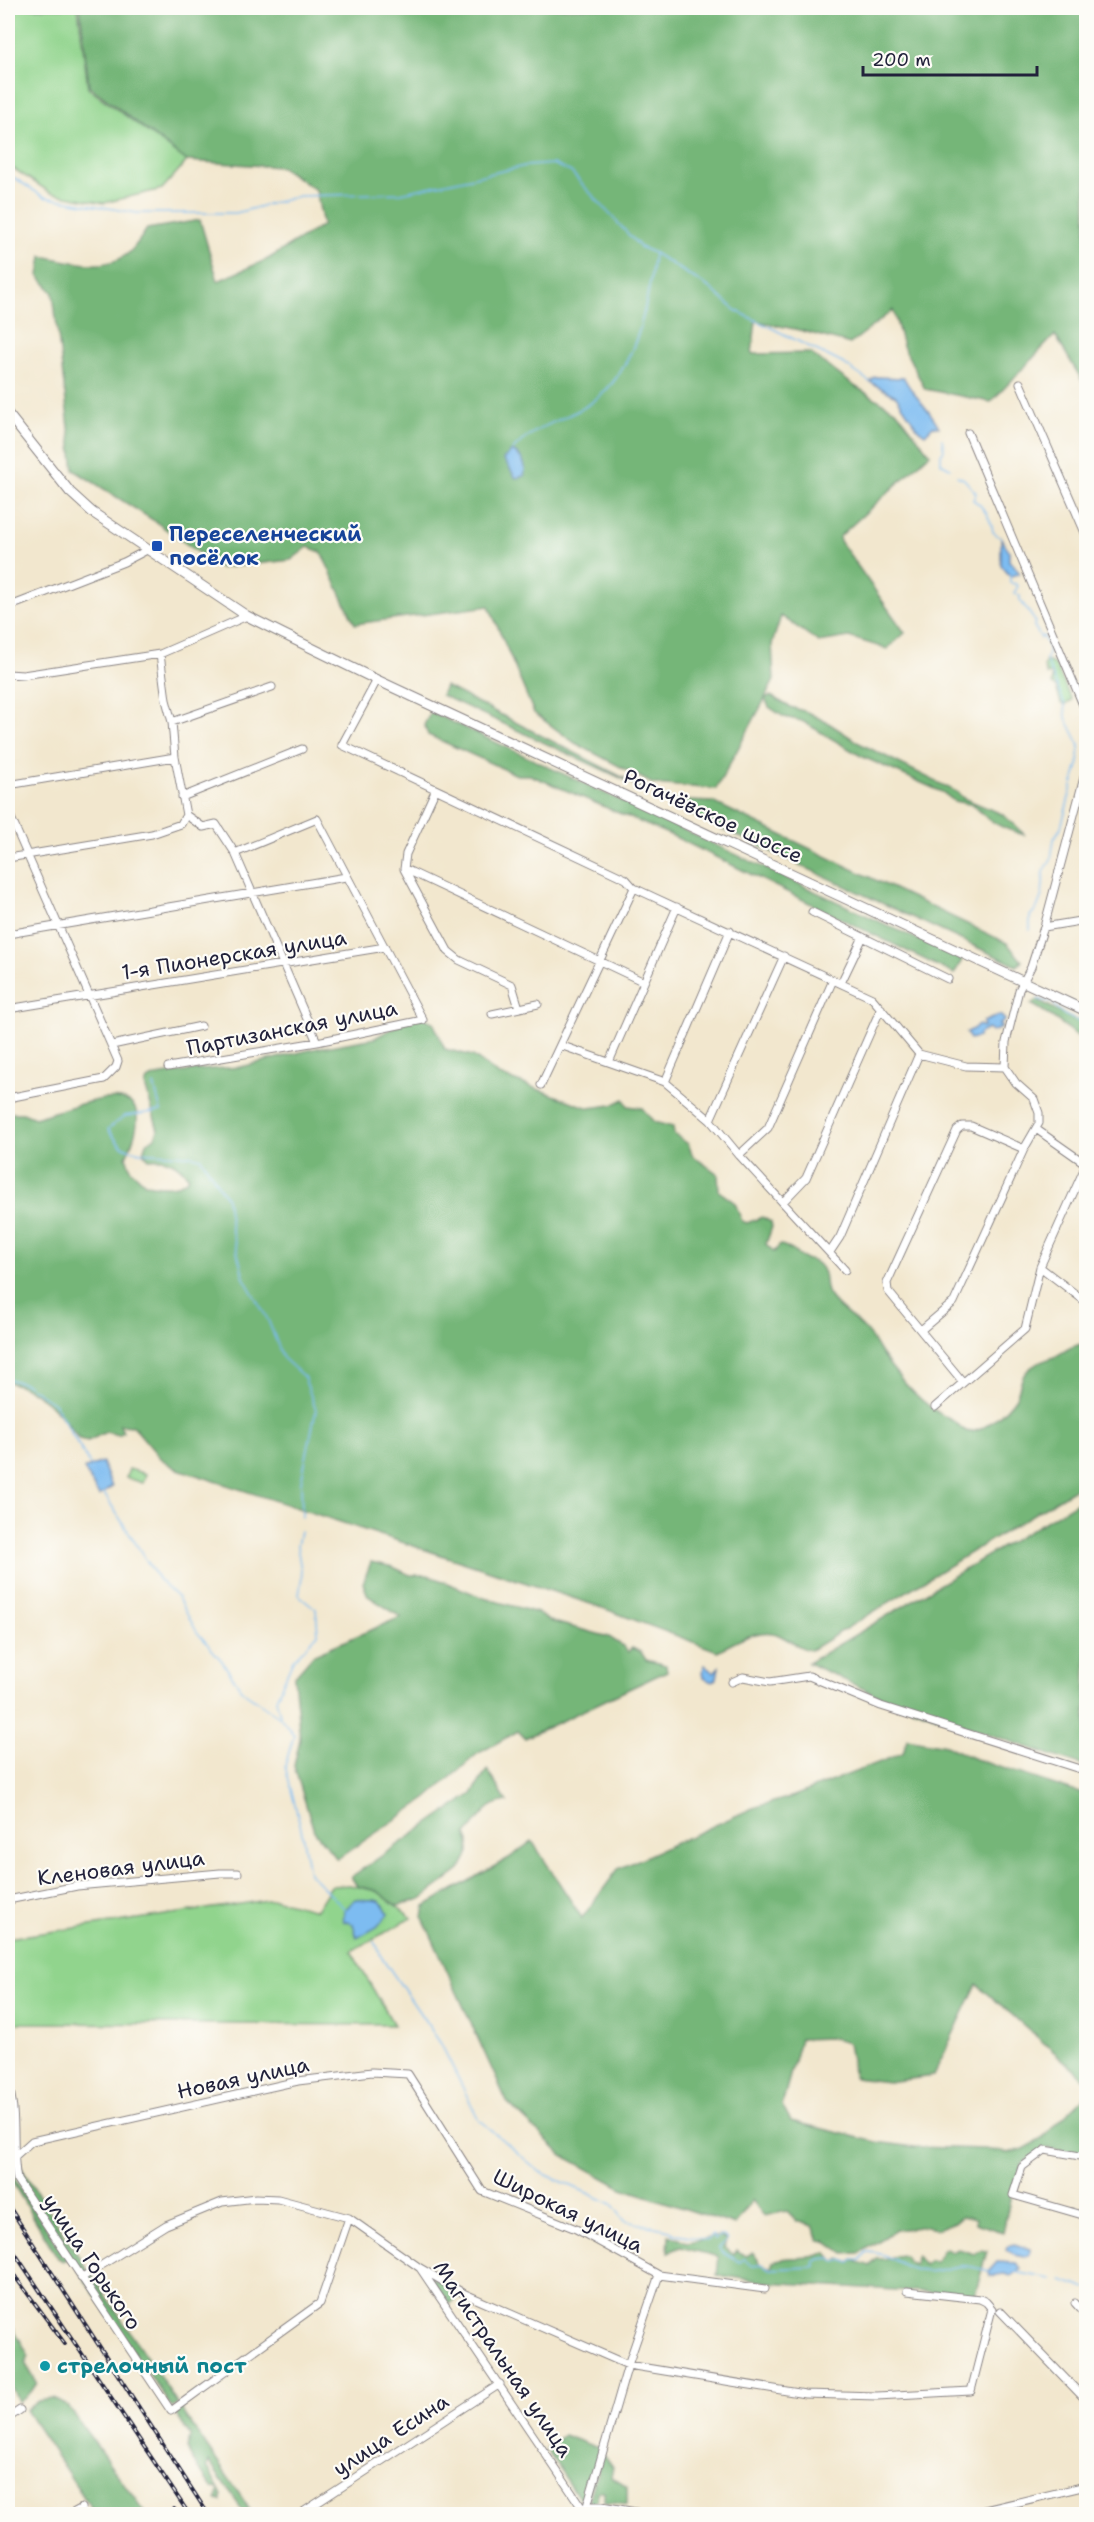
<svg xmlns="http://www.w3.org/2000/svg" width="1094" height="2522" viewBox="0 0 1094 2522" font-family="'Shantell Sans',sans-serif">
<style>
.green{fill:#91d48d;stroke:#5a7b64;stroke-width:1.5}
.forest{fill:#74b678;stroke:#4b6c5a;stroke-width:1.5}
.water{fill:#7dbcf1;stroke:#506f96;stroke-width:1.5}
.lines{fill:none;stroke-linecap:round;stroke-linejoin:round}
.stream{stroke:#7dbcf1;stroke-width:1.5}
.street-casing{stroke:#8a8484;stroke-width:9}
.secondary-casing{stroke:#8a8484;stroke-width:11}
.street{stroke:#fff;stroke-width:7}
.secondary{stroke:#fff;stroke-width:9}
.rail-casing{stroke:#22223b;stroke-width:4}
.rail{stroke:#fdfcf7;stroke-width:1.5;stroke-dasharray:4.5;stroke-linecap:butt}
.transit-dot{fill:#1a4fb4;stroke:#fdfcf7;stroke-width:2}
.culture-dot{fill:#0f9aa8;stroke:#fdfcf7;stroke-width:2}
.labels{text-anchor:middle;stroke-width:4.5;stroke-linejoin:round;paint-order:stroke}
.transit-label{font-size:21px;font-weight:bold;fill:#164399;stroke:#fdfcf7;text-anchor:start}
.street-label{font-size:21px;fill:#22223b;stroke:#fdfcf7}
.culture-label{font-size:21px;font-weight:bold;fill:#0d838f;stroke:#fdfcf7;text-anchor:start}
</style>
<rect width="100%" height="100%" fill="#fdfcf7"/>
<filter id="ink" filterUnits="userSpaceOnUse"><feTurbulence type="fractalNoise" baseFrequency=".0167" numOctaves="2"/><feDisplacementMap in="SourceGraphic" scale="12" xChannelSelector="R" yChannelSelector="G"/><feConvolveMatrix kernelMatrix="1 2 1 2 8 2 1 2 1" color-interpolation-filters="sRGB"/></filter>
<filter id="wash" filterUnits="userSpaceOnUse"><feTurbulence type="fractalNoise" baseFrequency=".008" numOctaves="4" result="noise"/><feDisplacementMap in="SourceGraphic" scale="24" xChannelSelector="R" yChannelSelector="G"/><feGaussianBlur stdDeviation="1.35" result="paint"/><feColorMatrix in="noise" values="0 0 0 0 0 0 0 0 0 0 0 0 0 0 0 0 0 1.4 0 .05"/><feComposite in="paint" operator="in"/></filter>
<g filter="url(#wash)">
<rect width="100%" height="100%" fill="#f2e7ce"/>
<path class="green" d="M 8,8 L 78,8 L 88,88 L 187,161 L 162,189 L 104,203 L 51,193 L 8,165 Z
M 1046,660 L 1055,665 L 1072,700 L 1065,705 L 1061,703 L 1056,687 L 1052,684 L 1052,674 L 1047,675 L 1044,667 Z
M 129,1469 L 146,1474 L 143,1483 L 126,1478 Z
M 350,1885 L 377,1891 L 412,1918 L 351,1951 L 394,2025 L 8,2023 L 8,1938 L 274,1899 L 316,1910 L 331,1886 Z"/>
<path class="forest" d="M 80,8 L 1086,8 L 1086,387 L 1055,335 L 991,402 L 925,389 L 903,346 L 893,310 L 850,344 L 799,330 L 756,321 L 752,354 L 810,353 L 856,387 L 897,411 L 930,454 L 839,537 L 840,541 L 905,633 L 887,649 L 849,637 L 819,642 L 781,616 L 772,644 L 774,680 L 765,698 L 771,696 L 790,707 L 807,712 L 830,724 L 859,743 L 957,792 L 963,798 L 1002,814 L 1025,835 C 1006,830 986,821 974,805 L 954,801 L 942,792 L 861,756 L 802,721 L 784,717 L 769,707 L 765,699 L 716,789 L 653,784 L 575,743 L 534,713 L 489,606 L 355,624 L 321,552 L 308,547 L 291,560 L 220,568 L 153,520 L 74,470 L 53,293 L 39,276 L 42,256 C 68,261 103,272 126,255 C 135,249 141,237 147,229 L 200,220 L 218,281 L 268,259 L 323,225 L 316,190 L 281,167 L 187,161 L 89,86 Z
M 445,686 L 651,792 L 441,695 Z
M 431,712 L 962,960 L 954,974 L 675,837 L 530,775 L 517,775 L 428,735 L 424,725 Z
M 660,800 L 713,802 L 1007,943 L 1022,961 L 1017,966 Z
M 1036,1001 L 1040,1001 L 1074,1020 L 1086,1022 L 1086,1053 L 1084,1041 C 1067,1028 1052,1015 1031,1004 Z
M 420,1016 L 433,1022 L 445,1049 L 473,1056 L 499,1075 L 589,1108 L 612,1105 L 624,1099 L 628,1106 L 642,1108 L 654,1122 L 673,1127 L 674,1134 L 688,1144 L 693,1156 L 718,1174 L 719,1191 L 735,1203 L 742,1221 L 747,1223 L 762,1217 L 771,1222 L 772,1227 L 766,1244 L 774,1252 L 780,1245 C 788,1245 795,1254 803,1258 C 808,1261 815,1260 819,1265 C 828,1274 823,1285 828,1294 C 837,1309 853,1317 864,1329 C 872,1336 876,1347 882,1355 C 902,1382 922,1405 951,1420 C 957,1422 960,1428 966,1431 C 980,1437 1009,1408 1016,1397 C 1020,1389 1020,1379 1026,1372 C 1035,1363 1043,1361 1054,1357 C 1065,1352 1073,1343 1086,1344 L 1086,1482 L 811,1650 C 799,1649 791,1641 781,1636 C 761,1625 735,1643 717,1651 L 600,1607 L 175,1468 L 160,1458 L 133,1426 L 120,1425 L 123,1432 L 119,1435 L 106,1432 L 88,1441 L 79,1439 C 60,1413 41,1389 8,1382 L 8,1113 L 23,1113 L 35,1118 C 82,1104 168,1067 126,1157 L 131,1170 L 146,1184 C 160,1186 179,1190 189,1177 C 177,1163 168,1157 149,1159 L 143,1152 L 146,1143 L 155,1137 L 158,1130 L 145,1085 L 147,1080 L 156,1076 L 197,1070 L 241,1067 L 313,1049 L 375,1038 L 411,1018 Z
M 1086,1497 L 1086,1767 L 883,1698 L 808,1663 Z
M 371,1562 L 393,1567 L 410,1575 L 428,1575 L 484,1598 L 538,1613 L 550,1621 L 609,1637 L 623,1646 L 628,1652 L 632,1648 L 641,1652 L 646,1660 L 666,1665 L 667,1671 L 525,1738 L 518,1731 L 477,1754 L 426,1799 L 337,1859 L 314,1831 L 294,1766 L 300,1739 L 294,1677 L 314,1654 L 401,1617 L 368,1596 L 363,1583 Z
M 907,1739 L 946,1746 L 975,1759 L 1086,1795 L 1086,2080 L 977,1984 L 933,2076 L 888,2082 L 854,2078 L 848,2043 L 830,2038 L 800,2039 L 782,2105 L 791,2121 L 876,2142 L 915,2147 L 985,2149 L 1007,2153 L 1024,2149 L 1040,2140 L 1086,2096 L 1086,2155 L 1045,2148 L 1022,2164 L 1011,2195 L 1003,2232 L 975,2223 L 975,2219 L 962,2216 L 955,2222 L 937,2229 L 927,2226 L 896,2230 L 859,2253 L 844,2254 L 826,2241 L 819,2240 L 813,2226 L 797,2221 L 787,2211 L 764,2216 L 752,2200 L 735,2225 L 622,2188 L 562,2155 L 507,2102 L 423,1918 L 425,1906 L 509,1858 L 532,1841 L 582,1918 L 618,1869 L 753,1808 L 794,1796 L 903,1753 Z
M 487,1770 L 507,1802 C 489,1800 478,1822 466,1834 L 469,1842 L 469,1853 L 460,1870 L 421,1899 L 397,1906 L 377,1891 L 357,1886 L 351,1877 L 472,1794 Z
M 8,2157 L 11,2159 L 15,2180 L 67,2259 L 63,2261 L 58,2258 L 8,2175 Z
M 18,2163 L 88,2271 L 82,2275 L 19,2179 Z
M 669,2235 L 687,2242 L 720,2236 L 726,2240 L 724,2247 L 734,2255 L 737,2250 L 745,2256 L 753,2253 L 761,2264 L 771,2268 L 773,2261 C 791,2254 810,2262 826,2252 L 834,2261 L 841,2259 L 850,2263 L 853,2260 L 870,2266 L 877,2259 C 887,2260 894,2255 904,2255 L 908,2262 L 914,2264 L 916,2255 L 924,2265 L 930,2260 L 935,2261 L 944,2248 L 952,2252 L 958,2249 L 974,2254 L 980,2250 L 987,2251 L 975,2295 L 767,2282 L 717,2275 L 719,2257 L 680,2247 L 668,2252 Z
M 91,2274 L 178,2404 L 172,2408 L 84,2279 Z
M 428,2275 L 462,2294 L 449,2304 Z
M 8,2318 L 29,2356 L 25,2363 L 37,2383 L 29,2395 L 19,2402 L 8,2381 Z
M 54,2399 L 68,2406 L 146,2514 L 95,2514 L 26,2410 L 38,2401 Z
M 180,2407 L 253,2514 L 245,2514 L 209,2462 L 207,2466 L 222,2495 L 222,2501 L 217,2500 L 219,2489 L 212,2488 L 190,2456 L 188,2450 L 190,2435 L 174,2412 Z
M 563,2435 L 601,2449 L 586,2501 L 583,2504 L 546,2449 Z
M 603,2453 L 613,2467 L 611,2477 L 627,2487 L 627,2505 L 604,2502 L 604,2491 L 598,2491 L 596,2502 L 589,2502 Z"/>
<path class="water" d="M 875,377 L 904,378 C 913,396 930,409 939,427 L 933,426 L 925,434 L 918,429 L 896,396 L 870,382 Z
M 512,451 C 522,456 527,464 524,476 L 516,478 C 510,471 509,465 503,459 Z
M 1001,538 L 1009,552 L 1009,561 L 1014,565 L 1020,574 L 1010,576 L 1001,565 Z
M 1000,1015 L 1005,1020 L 999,1025 L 1002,1028 L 991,1032 L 988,1029 L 980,1033 L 978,1037 L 970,1039 L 966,1033 L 979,1025 L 984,1027 L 983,1022 Z
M 102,1462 L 112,1487 L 99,1496 L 84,1469 Z
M 705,1665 L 714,1672 L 719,1667 L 717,1678 L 712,1682 L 703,1678 L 702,1672 Z
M 355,1899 C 372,1902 381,1894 388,1914 L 377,1927 L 357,1938 L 353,1924 L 343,1921 L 345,1910 Z
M 1014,2244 L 1030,2249 L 1030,2254 L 1024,2257 L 1014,2255 L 1007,2250 L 1009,2246 Z
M 997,2262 L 1016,2263 L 1021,2269 L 1011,2276 L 1004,2274 L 990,2276 L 989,2271 Z"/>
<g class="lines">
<path class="stream" d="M 8,174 L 44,197 L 137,213 L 236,213 L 299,196 L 401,193 L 525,166 L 553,164 L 571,172 L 640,247 L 654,253 L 710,288 L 735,310 L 844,364 L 870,382
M 942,439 L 944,450 L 941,454 L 941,463 L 950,468
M 512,451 C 531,428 558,422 583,408 C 636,378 647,309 654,254
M 957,476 L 964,479 L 976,493 L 973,500 C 983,505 992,521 993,532 L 1001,538
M 1010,575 L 1010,583 L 1016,584 L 1018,586 L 1014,593 L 1020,596 L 1020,600 L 1035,621 L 1034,626 L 1041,638 L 1043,636 L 1049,650 L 1046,660 L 1065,705 L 1066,718 L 1079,744 L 1079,761 L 1061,827 L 1054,839 L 1051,859 L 1044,872 L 1042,895 L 1037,908 L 1030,916 L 1030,930
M 1038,999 L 1052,1002 L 1063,1014 L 1086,1025
M 154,1085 L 161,1111 L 125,1116 L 108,1129 C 112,1135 118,1144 124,1147 C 144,1157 177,1151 201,1158 L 227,1199 L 231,1228 L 244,1278 L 268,1320 L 283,1358 L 304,1377 L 316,1410 L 301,1482 L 302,1517
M 8,1379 L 26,1384 L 54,1403 L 90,1465
M 103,1492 L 159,1580 L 178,1598 L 197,1632 L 222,1661 L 242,1691 L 280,1717 L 294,1735 L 285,1766 L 301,1828 L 309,1873 L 346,1910
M 280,1715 L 276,1699 L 293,1660 L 318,1634 L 316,1609 L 299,1595 L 302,1576 L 297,1546 L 300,1531
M 375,1941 L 381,1956 L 441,2044 L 479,2120 L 540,2172 L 612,2204 L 625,2221 L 670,2230 L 674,2234 C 685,2234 696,2238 708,2240 L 713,2235 L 715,2240 L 719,2236 L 724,2236 L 727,2240 L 719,2248 L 722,2252 L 740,2262 L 744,2259 L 753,2265 L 762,2264 L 770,2269 L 813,2267 L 816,2266 L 815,2262 L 820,2259 L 831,2258 L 835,2262 L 843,2260 L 850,2263 L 853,2260 L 861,2260 L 866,2252 C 883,2251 895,2262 910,2268 C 932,2276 942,2268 961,2266 C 970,2265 981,2269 989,2271
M 1015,2272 L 1051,2279
M 1062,2280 L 1086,2289"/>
</g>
</g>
<g filter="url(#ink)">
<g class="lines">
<defs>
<path id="street" d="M 1020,383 L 1086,535
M 968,433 L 1086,712
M 8,607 L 124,562 L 147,550
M 8,674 L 23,675 L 160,654 L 247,616
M 377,680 L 342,745 L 626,879 L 634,888 L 872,998 L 919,1054 L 966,1066 L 1005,1067
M 172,722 L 272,687
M 8,785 L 175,757
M 435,791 L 406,854 L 404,869 L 448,951 L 459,960 L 512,985 L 519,1008
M 182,797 L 302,749
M 8,811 L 118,1061 L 116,1067 L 104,1079 L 8,1098
M 186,815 L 203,827 L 216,824 L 235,853 L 317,1042
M 8,858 L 152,834 L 181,824 L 186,815 L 175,757 L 172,722 L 166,700 L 160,654
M 405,869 L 644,982
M 812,912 L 948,979
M 1044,927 L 1086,920
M 8,934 L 346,877
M 841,983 L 863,937
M 8,1009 L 385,947
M 492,1014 L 538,1004
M 112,1045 L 201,1026
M 560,1045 L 665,1082 L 710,1120 L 739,1155 L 845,1270
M 609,1062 L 677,907
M 168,1067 L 317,1042 L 423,1020 L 317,819 L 235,853
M 665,1082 L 730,931
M 541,1085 L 634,888
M 710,1120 L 784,956
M 1036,1129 L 1086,1164
M 739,1155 L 768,1128 L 833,980
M 783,1202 L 806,1178 L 881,1008
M 830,1252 L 840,1237 L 919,1054
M 1040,1267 L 1086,1302
M 921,1330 L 954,1302 L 1024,1149 L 1039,1123 L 1039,1113 L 1034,1099 L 1016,1083 L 1005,1067 L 1006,1042 L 1019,990 L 1031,967 L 1044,927 L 1086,770
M 963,1382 L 888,1291 L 887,1283 L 957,1130 L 962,1126 L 971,1126 L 1024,1149
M 935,1407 L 1025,1329 L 1040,1267 L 1086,1165
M 732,1682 L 743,1677 L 770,1682 L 809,1676 L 881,1706 L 1086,1771
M 8,1900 L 77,1886 L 220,1873 L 238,1873
M 8,2084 C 18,2115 11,2148 17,2180 L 171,2411 L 320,2303 L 349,2218
M 1086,2157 L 1045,2150 L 1022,2167 L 1013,2195 L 1086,2216
M 13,2158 L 32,2141 L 298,2081 L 372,2072 L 408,2074 L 482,2191 L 576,2229 L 659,2275 L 628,2365 L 587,2506 L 573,2514
M 420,2268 L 465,2294 L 628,2365 L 805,2394 L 877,2396 L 971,2391 L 992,2309 L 986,2302 L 980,2299 L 907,2291
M 659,2275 L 765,2289
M 81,2278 L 166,2225 L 222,2202 L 256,2198 L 278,2199 L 349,2218 L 420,2268 L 582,2508
M 1075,2303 L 1086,2315
M 1000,2311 L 1086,2400
M 8,2418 L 20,2410
M 587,2506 L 602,2506 L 647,2514
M 71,2514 L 82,2508
M 300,2514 L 500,2384
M 968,2514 L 1086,2486"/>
<path id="secondary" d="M 8,414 L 70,492 L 92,512 L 247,616 L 283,634 L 377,680 L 1086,1011
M 582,2508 L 586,2514"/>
</defs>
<use href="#street" class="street-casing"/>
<use href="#secondary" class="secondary-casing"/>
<use href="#street" class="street"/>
<use href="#secondary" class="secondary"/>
<defs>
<path id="rail" d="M 8,2205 L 208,2514
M 8,2243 L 189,2514
M 8,2267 L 65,2344
M 174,2509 L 178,2514"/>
</defs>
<use href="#rail" class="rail-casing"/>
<use href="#rail" class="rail"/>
</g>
</g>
<rect class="transit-dot" x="151" y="540" width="12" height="12" rx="3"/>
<circle class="culture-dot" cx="45" cy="2366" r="6"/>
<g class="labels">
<g class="transit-label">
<text x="169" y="541">Переселенческий<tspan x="169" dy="24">посёлок</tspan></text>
</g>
<g class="street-label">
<text transform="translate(713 816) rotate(25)" y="7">Рогачёвское шоссе</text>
<text transform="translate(234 955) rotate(-9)" y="7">1-я Пионерская улица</text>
<text transform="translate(292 1028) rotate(-11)" y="7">Партизанская улица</text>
<text transform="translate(121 1868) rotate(-7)" y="7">Кленовая улица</text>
<text transform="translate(243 2078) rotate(-12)" y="7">Новая улица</text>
<text transform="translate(568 2211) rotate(26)" y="7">Широкая улица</text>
<text transform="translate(92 2262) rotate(56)" y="7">улица Горького</text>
<text transform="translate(503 2359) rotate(56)" y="7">Магистральная улица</text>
<text transform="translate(391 2435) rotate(-33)" y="7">улица Есина</text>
</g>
<g class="culture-label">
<text x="57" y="2373">стрелочный пост</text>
</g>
</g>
<rect width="1094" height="2522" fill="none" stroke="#fdfcf7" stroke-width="30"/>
<path d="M863 66v9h174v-9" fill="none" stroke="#22223b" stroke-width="3"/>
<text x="872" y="66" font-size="18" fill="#22223b" stroke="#fdfcf7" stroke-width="4.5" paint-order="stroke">200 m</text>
</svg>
